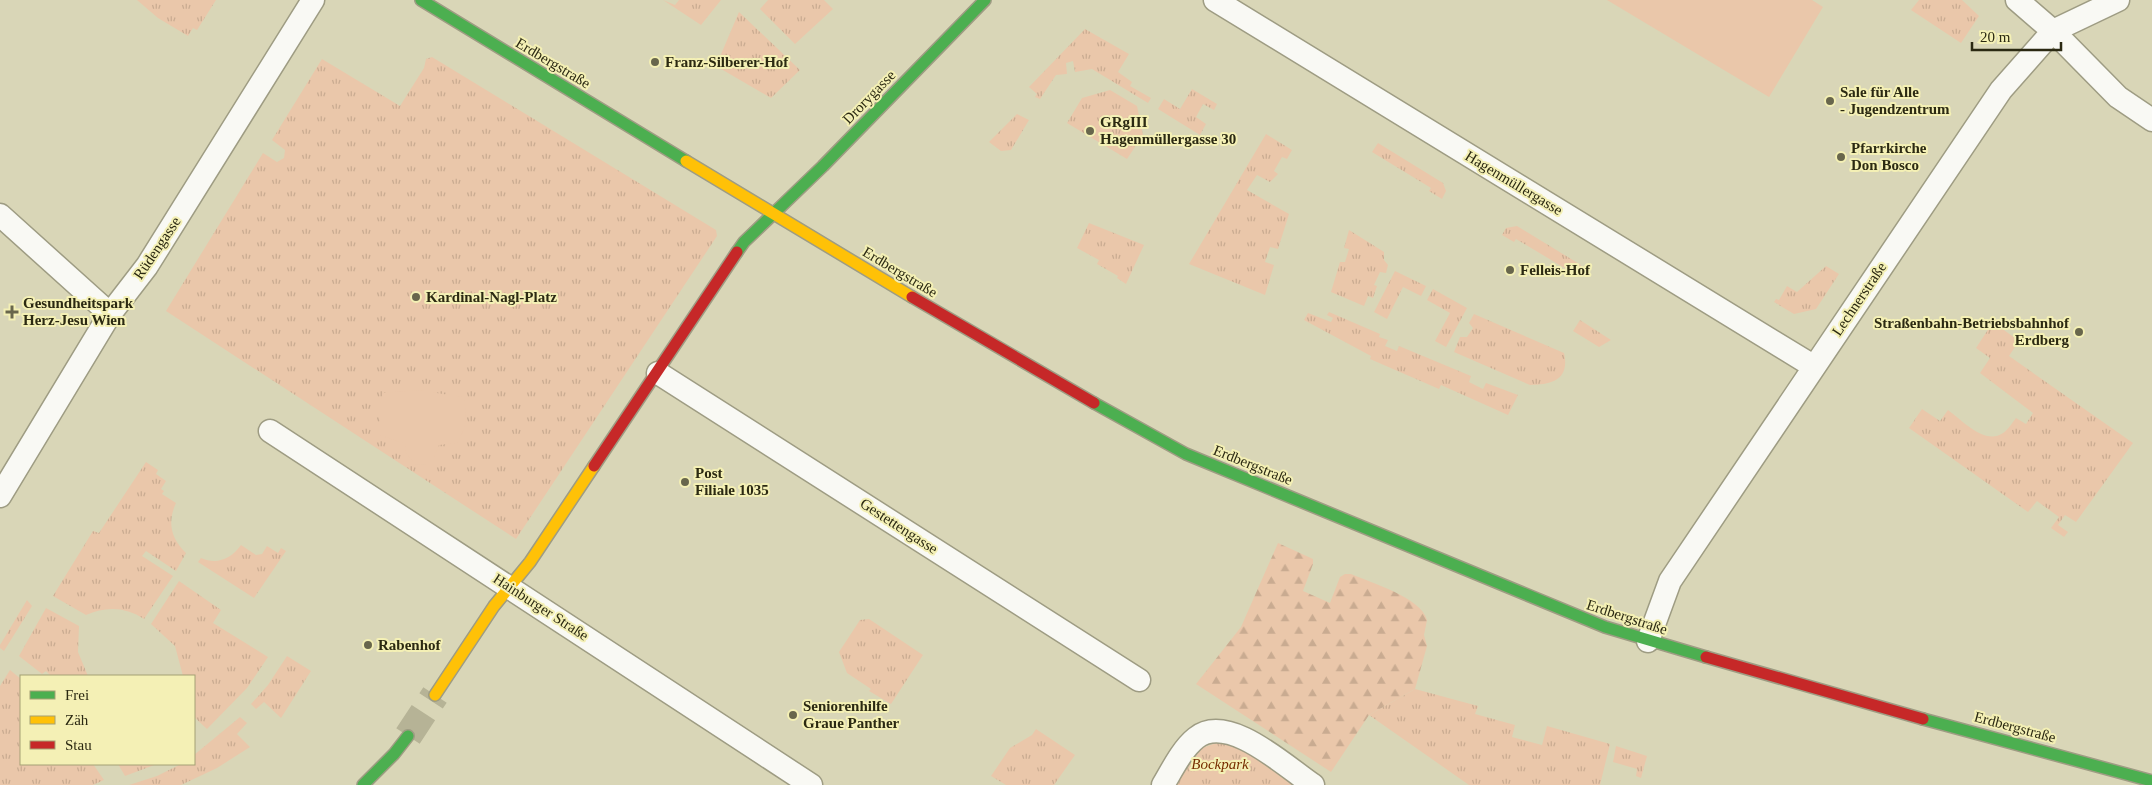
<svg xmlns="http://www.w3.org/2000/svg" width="2152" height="785" viewBox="0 0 2152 785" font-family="'Times New Roman',serif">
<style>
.grass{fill:url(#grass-tufts)}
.forest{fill:url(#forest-firs)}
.pitch{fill:#eac7aa}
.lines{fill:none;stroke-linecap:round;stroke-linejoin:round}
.secondary-tunnel{stroke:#b6b396;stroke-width:28;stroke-dasharray:28 14;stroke-linecap:butt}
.street-casing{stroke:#9e9c83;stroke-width:25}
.fast-casing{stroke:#9e9c83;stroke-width:14}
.slow-casing{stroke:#9e9c83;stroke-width:14}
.jam-casing{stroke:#9e9c83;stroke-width:14}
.street{stroke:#f9f9f4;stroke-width:22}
.fast{stroke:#4caf50;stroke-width:11}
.slow{stroke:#ffc107;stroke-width:11}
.jam{stroke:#c62828;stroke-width:11}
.poi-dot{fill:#68664c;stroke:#f4f0b5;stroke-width:2}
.labels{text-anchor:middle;stroke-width:4;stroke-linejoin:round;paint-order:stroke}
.poi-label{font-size:15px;font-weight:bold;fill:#2b2912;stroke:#f4f0b5;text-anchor:start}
.street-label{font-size:15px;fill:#2b2912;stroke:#f4f0b5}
.park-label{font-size:15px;font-style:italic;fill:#772d00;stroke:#f4f0b5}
</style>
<defs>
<pattern id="grass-tufts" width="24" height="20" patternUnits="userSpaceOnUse" patternTransform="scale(1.25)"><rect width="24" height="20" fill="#eac7aa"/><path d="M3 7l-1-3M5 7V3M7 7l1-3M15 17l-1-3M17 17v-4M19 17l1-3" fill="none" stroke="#c9ab91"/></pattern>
<pattern id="forest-firs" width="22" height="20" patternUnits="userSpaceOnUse" patternTransform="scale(1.25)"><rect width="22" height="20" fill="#eac7aa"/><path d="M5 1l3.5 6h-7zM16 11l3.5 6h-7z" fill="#c9ab91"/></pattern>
</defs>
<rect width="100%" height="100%" fill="#d9d6b7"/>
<path class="grass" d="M 137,0 L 216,0 L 197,30 L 193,28 L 188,36 L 158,18 Z
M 663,0 L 675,5 L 679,0 L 721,0 L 701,25 Z
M 768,0 L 824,0 L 833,9 L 795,44 L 760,9 Z
M 1919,0 L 1962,0 L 1979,16 L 1961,43 L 1911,10 Z
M 739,12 L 800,70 L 771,98 L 716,66 Z
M 1085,29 L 1129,54 L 1118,72 L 1132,82 L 1130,86 L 1151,98 L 1148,103 L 1092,69 L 1075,72 L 1073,61 L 1066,63 L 1067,74 L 1056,75 L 1040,99 L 1035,97 L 1037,94 L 1029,87 Z
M 432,57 L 716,230 L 717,236 L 516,539 L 166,311 L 263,153 L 277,162 L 284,158 L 285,150 L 272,140 L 322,59 L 400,106 L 424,68 L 426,59 Z
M 1192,89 L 1217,104 L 1214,110 L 1203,104 L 1196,117 L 1206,124 L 1200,135 L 1158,109 L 1164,99 L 1180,109 Z
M 1110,90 L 1137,106 L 1143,135 L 1127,159 L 1067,123 L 1082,98 Z
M 1017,114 L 1029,120 L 1011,150 L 1001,151 L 989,142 Z
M 1266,134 L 1292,150 L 1287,159 L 1282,157 L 1274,171 L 1278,174 L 1270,182 L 1257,175 L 1247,190 L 1289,214 L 1278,249 L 1270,247 L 1265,262 L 1274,265 L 1265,295 L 1189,264 Z
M 1378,143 L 1443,183 L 1446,191 L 1442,199 L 1429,191 L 1431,188 L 1372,152 Z
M 1089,223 L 1144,245 L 1126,284 L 1117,278 L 1118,276 L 1097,264 L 1099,260 L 1077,248 Z
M 1517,226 L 1581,265 L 1578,276 L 1516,239 L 1514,242 L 1502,235 L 1506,228 Z
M 1349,230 L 1384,252 L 1384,260 L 1388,265 L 1386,273 L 1380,272 L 1374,285 L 1377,286 L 1373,298 L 1368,296 L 1364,306 L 1331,292 L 1340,262 L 1345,262 L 1349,249 L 1344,248 Z
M 1826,266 L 1839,274 L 1816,309 L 1794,314 L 1774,302 L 1776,299 L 1779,300 L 1787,286 L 1797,292 Z
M 1395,271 L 1426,286 L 1421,296 L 1403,287 L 1387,319 L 1374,312 Z
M 1433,289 L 1467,308 L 1446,347 L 1435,341 L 1450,313 L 1427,300 Z
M 1329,312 L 1380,334 L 1379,337 L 1388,340 L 1385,346 L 1397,351 L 1399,346 L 1471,376 L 1469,382 L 1483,389 L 1486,383 L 1518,395 L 1508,415 L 1441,385 L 1439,389 L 1370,359 L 1371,356 L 1304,320 L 1308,313 L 1331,322 L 1333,318 L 1327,315 Z
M 1474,314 L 1564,353 C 1570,379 1553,385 1530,385 L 1454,352 L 1460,337 L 1467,337 L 1473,328 L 1469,323 Z
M 1580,320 L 1611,340 L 1599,347 L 1573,331 Z
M 1993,322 L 2019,341 L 2009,356 L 2133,443 L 2076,522 L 2065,515 L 2058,525 L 2068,532 L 2064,537 L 2051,528 L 2059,517 L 2037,501 L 2028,512 L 1909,428 L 1922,409 L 1940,421 L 1948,410 C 1962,420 1985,446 2003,433 C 2008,430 2012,423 2016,418 L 2026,424 L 2033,413 L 1980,373 L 1990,358 L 1976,348 Z
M 146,462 L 158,470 L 156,474 L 166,481 L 161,489 L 164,491 L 162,494 L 176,503 C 167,523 171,538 186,553 L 176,571 L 146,551 L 142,556 L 173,576 L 144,619 C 126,607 106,606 86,615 L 53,596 L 93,531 L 99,533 Z
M 241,545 L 256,555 L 262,554 L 267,546 L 278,553 L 281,548 L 286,551 L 254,598 L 198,562 L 201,558 C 217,565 231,559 241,545 Z
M 179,581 L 221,610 L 213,623 L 268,657 L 247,688 L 207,729 L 194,717 L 194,676 L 183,676 L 175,646 L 151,624 Z
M 27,600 L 32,606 L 4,651 L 0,648 L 0,645 Z
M 46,608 L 79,626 L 78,652 L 88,676 L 51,676 L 46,671 L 42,674 L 19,656 Z
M 869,619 L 923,655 L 891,704 L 869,691 L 871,689 L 847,673 L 839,652 L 860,620 Z
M 287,656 L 311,671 L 281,718 L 264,702 L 256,709 L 251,704 L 268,685 Z
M 10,670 L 21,679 L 21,764 L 93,764 L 104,780 L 93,785 L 0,785 L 0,686 Z
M 1415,689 L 1478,706 L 1475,714 L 1515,725 L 1512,737 L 1542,745 L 1547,726 L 1610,744 L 1600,785 L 1469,785 L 1369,715 Z
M 240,717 L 247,723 L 237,734 L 250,747 L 217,768 L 181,785 L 129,785 L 157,776 L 181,764 L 194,764 L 194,755 Z
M 1036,729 L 1075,755 L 1054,785 L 1006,785 L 991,776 L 1010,748 L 1032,735 Z
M 1219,742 L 1235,744 L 1298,785 L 1175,785 L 1202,748 Z
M 1616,746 L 1647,756 L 1641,778 L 1636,776 L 1637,769 L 1613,762 Z
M 118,764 L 157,764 L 125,776 Z"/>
<path class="forest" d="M 1278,543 L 1313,559 L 1313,564 L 1303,591 L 1330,603 L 1340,577 L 1345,574 L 1351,574 C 1371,583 1421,597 1427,620 L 1424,635 L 1427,646 L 1415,689 L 1369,715 L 1331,772 L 1196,684 L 1241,627 Z"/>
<path class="pitch" d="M 1607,0 L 1812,0 L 1823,7 L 1769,97 Z
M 417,390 L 463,397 C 468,412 466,430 457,443 L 439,445 L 434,457 L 426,465 L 415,464 L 406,453 L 405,444 L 380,435 L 380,403 L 383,393 Z"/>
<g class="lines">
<path class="secondary-tunnel" d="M 408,736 L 435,695"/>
<defs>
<path id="street" d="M 1215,0 L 1813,366
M 2017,0 L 2053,31 L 2118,97 L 2152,120
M 0,215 L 110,314
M 658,373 L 1139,680
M 270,431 L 811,785
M 0,496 L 110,314 L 147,266 L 313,0
M 1648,641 L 1670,581 L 2001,90 L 2053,31 L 2118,0
M 1163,785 C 1172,770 1182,749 1196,738 C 1228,712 1286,767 1313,785"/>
<path id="fast" d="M 421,0 L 686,161
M 737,252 L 744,242 L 823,166 L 985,0
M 1094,403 L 1186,454 L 1605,627 L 1706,657
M 1923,719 L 2152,781
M 363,785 L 394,754 L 408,736"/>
<path id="slow" d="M 686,161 L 912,297
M 435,695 L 494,606 L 530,562 L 594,466"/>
<path id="jam" d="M 912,297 L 1094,403
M 594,466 L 737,252
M 1706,657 L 1923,719"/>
</defs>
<use href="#street" class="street-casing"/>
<use href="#fast" class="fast-casing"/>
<use href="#slow" class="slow-casing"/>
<use href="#jam" class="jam-casing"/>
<use href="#street" class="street"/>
<use href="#fast" class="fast"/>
<use href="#slow" class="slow"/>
<use href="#jam" class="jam"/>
</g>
<g class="poi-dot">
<circle cx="655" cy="62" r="5"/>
<circle cx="1830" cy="101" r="5"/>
<circle cx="1090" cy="131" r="5"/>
<circle cx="1841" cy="157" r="5"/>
<circle cx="1510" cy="270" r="5"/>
<circle cx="416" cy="297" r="5"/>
<path d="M9.5 304.5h5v5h5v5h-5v5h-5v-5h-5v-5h5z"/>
<circle cx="2079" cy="332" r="5"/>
<circle cx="685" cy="482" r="5"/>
<circle cx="368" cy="645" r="5"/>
<circle cx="793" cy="715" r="5"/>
</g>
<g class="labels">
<g class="poi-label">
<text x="665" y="67">Franz-Silberer-Hof</text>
<text x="1840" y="97">Sale für Alle<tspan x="1840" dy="17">- Jugendzentrum</tspan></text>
<text x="1100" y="127">GRgIII<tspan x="1100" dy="17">Hagenmüllergasse 30</tspan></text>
<text x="1851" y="153">Pfarrkirche<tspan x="1851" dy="17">Don Bosco</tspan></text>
<text x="1520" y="275">Felleis-Hof</text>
<text x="426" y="302">Kardinal-Nagl-Platz</text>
<text x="23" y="308">Gesundheitspark<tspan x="23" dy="17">Herz-Jesu Wien</tspan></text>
<text x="2069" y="328" text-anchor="end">Straßenbahn-Betriebsbahnhof<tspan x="2069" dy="17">Erdberg</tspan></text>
<text x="695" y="478">Post<tspan x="695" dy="17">Filiale 1035</tspan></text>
<text x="378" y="650">Rabenhof</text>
<text x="803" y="711">Seniorenhilfe<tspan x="803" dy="17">Graue Panther</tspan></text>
</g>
<g class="street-label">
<text transform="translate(553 63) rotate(31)" y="5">Erdbergstraße</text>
<text transform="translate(869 97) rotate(-46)" y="5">Drorygasse</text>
<text transform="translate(1514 183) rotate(31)" y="5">Hagenmüllergasse</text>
<text transform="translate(157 248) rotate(-56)" y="5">Rüdengasse</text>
<text transform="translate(900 272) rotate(31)" y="5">Erdbergstraße</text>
<text transform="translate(1859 299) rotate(-56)" y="5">Lechnerstraße</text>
<text transform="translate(1253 465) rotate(22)" y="5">Erdbergstraße</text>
<text transform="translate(899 526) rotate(33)" y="5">Gestettengasse</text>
<text transform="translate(541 607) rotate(33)" y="5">Hainburger Straße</text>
<text transform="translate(1627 617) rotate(18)" y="5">Erdbergstraße</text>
<text transform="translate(2015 727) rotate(15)" y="5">Erdbergstraße</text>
</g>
<g class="park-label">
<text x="1220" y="769">Bockpark</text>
</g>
</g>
<rect x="20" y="675" width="175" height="90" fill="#f4f0b5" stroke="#a4a074"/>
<rect x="30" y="691" width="25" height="8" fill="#4caf50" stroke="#a4a074"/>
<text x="65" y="700" font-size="15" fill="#2b2912">Frei</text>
<rect x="30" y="716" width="25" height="8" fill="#ffc107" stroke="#a4a074"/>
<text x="65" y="725" font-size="15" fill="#2b2912">Zäh</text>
<rect x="30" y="741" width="25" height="8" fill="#c62828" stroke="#a4a074"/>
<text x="65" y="750" font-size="15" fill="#2b2912">Stau</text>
<path d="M1972 42v8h89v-8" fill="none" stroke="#2b2912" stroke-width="2.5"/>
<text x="1980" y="42" font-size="15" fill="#2b2912" stroke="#f4f0b5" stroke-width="4" paint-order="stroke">20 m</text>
</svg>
